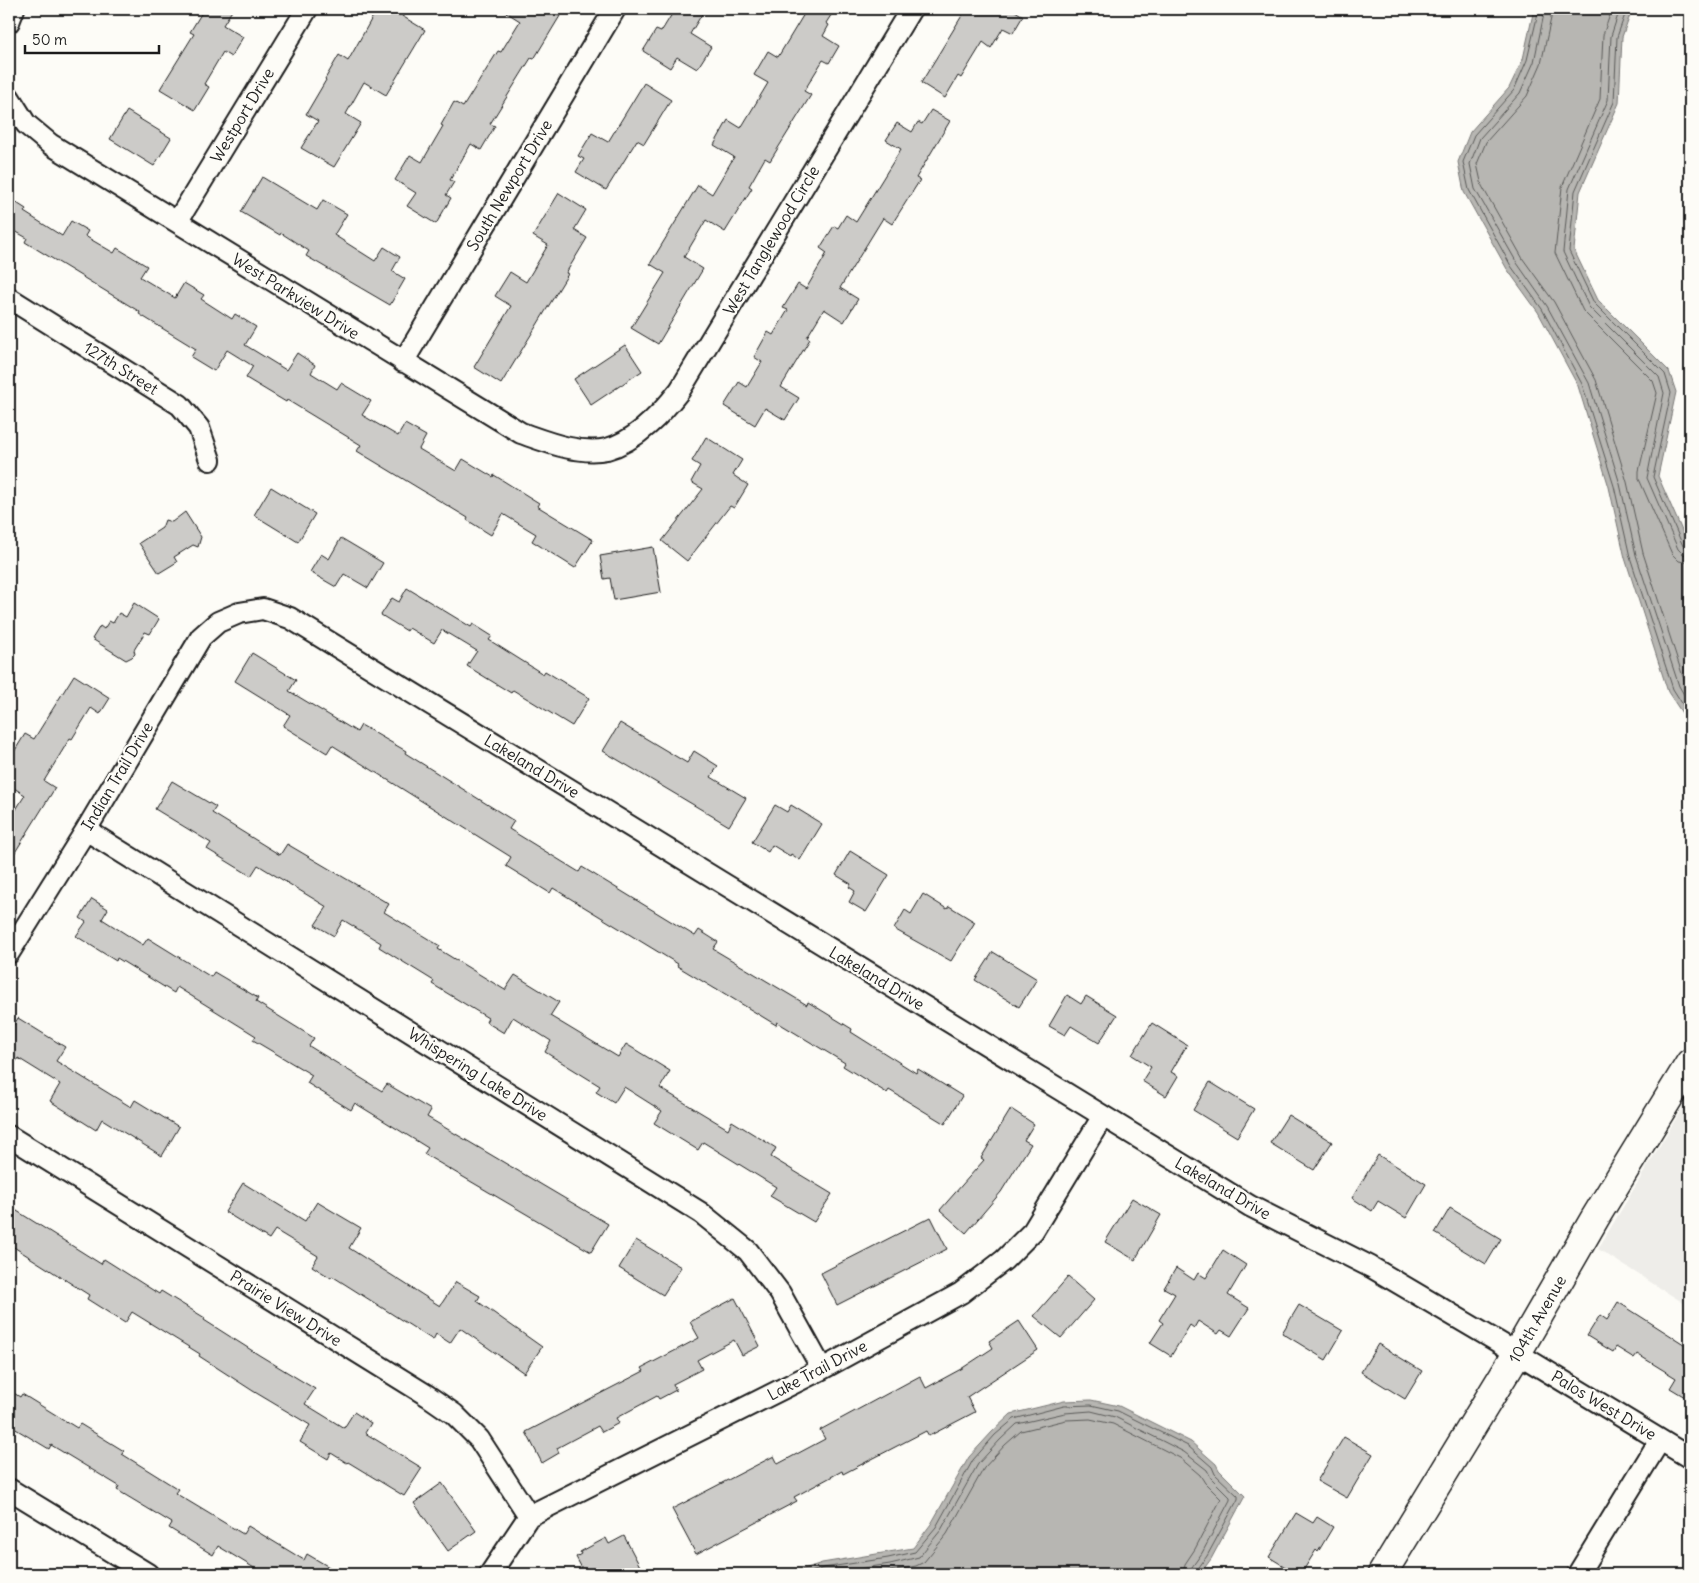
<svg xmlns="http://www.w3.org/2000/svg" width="1699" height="1583" viewBox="0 0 1699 1583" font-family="Delius,sans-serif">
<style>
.built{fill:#eeede9}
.water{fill:#b7b6b2;stroke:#797876}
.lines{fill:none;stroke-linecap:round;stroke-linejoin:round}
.shore{stroke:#5a5a58;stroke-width:1}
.building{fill:#cccbc8;stroke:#1c1c1c}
.street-casing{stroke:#1c1c1c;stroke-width:24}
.secondary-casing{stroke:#1c1c1c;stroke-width:31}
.street{stroke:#fdfcf7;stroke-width:20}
.secondary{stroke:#fdfcf7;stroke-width:28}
.labels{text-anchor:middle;stroke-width:4.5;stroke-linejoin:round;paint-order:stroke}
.street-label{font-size:16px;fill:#1c1c1c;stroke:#fdfcf7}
</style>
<rect width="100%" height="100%" fill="#fdfcf7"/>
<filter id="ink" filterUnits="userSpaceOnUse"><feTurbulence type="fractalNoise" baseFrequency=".02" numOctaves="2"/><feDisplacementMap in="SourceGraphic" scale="10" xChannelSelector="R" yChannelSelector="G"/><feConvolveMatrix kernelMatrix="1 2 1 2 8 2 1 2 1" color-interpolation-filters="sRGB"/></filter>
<g filter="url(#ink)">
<path class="built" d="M 1690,1095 L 1690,1307 L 1598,1249 Z"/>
<path class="water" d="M 1534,9 L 1632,9 L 1622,37 L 1619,103 L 1580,192 L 1574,250 L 1598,300 L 1669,371 L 1676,392 L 1658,476 L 1690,549 L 1690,725 L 1668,692 L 1625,558 L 1609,487 L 1578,386 L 1538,312 L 1507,269 L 1464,192 L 1458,162 L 1470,132 L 1509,88 L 1523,59 Z
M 1091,1400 L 1119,1406 L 1191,1442 L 1216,1464 L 1219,1470 L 1245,1496 L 1211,1559 L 1200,1574 L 789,1574 L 822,1563 L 913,1548 L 931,1524 L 969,1457 L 992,1432 L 1011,1414 L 1064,1401 Z"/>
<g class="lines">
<path class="shore" d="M 1539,9 L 1527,60 L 1514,90 L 1474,135 L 1463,162 L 1469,190 L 1511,266 L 1542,309 L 1582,384 L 1614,486 L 1630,557 L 1673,689 L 1690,716
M 1545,9 L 1534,62 L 1520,93 L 1480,138 L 1470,164 L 1475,189 L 1517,263 L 1547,306 L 1589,383 L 1620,484 L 1636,555 L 1679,686 L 1690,705
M 1553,9 L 1541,64 L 1527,96 L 1486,142 L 1477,164 L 1482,186 L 1523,259 L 1554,302 L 1596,380 L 1627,482 L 1643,553 L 1685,683 L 1690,691
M 1612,9 L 1603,35 L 1600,99 L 1562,187 L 1555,253 L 1583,311 L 1653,381 L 1657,393 L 1639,471 L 1639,479 L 1672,554 L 1679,561 L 1690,563
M 1620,9 L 1611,36 L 1608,100 L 1569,189 L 1563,252 L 1589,307 L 1659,377 L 1664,393 L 1647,478 L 1678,549 L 1683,554 L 1690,556
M 1627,9 L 1617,37 L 1614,102 L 1575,191 L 1569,251 L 1594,303 L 1665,374 L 1671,393 L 1653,477 L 1683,546 L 1686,549 L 1690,550
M 805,1574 L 823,1568 L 888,1558 L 915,1552 L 936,1527 L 973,1460 L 995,1435 L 1014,1419 L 1064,1406 L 1091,1405 L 1118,1411 L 1188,1446 L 1212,1467 L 1215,1474 L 1238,1496 L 1238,1499 L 1207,1556 L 1197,1570 L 1197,1574
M 825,1574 L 890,1564 L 919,1557 L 941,1530 L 978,1464 L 1000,1440 L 1017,1424 L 1065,1413 L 1091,1411 L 1115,1417 L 1184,1452 L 1207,1470 L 1211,1478 L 1230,1497 L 1230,1500 L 1202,1553 L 1192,1567 L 1190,1574
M 874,1574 L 916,1566 L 924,1562 L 947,1534 L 984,1468 L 1005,1445 L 1021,1431 L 1066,1420 L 1090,1419 L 1113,1424 L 1180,1458 L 1200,1475 L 1205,1483 L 1221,1499 L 1195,1549 L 1185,1564 L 1183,1574"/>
</g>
<path class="building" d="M 204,9 L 233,9 L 223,25 L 243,37 L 231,57 L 223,52 L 204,84 L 209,87 L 195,110 L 160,89 L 194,34 L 190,32 Z
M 377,9 L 406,9 L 402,16 L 425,30 L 386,95 L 364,82 L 346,114 L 361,123 L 334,167 L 301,148 L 318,121 L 306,114 L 326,80 L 325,79 L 339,55 L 348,61 Z
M 501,9 L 549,9 L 560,16 L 534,59 L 531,58 L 490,124 L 495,126 L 481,150 L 471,144 L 450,180 L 454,182 L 446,195 L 451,198 L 436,224 L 407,206 L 416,193 L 395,180 L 410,155 L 422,162 L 443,126 L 441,125 L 454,102 L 463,107 L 498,51 L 501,52 L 520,21 Z
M 675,9 L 705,9 L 690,34 L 711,47 L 697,69 L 677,57 L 670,68 L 643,51 L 656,30 L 661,32 Z
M 807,9 L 835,9 L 826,23 L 829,25 L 823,36 L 839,46 L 829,63 L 823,60 L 804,91 L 811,95 L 770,161 L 765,158 L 749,186 L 752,188 L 725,232 L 706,220 L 684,257 L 703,269 L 658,344 L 631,328 L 665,273 L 650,264 L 698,185 L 712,194 L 734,157 L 714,145 L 728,120 L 741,128 L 768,83 L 754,75 L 768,51 L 778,57 Z
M 966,9 L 1012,9 L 1023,16 L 1013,33 L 1003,28 L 991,48 L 983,42 L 961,78 L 958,76 L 945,98 L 921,83 Z
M 644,83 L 671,100 L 644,144 L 637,140 L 606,190 L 576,172 L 584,159 L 578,156 L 592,133 L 608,142 Z
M 931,110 L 950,121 L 916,178 L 920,180 L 892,224 L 883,218 L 840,288 L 858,299 L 844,322 L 824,309 L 807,337 L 810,339 L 781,387 L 799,398 L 785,420 L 765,408 L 755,425 L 724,406 L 739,382 L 747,387 L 762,362 L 754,357 L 768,332 L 773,335 L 788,310 L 783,308 L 798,284 L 806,289 L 827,253 L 820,248 L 834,226 L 838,228 L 846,215 L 856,222 L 901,149 L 886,140 L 897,123 L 912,132 L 918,122 L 922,124 Z
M 127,111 L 171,138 L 154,166 L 110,139 Z
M 262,177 L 317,210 L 323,200 L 347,214 L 334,235 L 375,261 L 384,247 L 400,257 L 392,271 L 405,279 L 390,305 L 306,256 L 309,251 L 281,233 L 280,235 L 241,212 Z
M 559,193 L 586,210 L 574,230 L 587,238 L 566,273 L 568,274 L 501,384 L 474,367 L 511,306 L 495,296 L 510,272 L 526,282 L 548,245 L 533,236 Z
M 9,198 L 26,209 L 24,212 L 62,236 L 71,221 L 88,231 L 85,236 L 114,253 L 117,248 L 147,266 L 140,277 L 175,298 L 184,283 L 204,295 L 201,299 L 232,319 L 235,314 L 256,327 L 245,345 L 286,370 L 297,353 L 315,365 L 311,373 L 337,389 L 341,383 L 371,401 L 362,415 L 398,436 L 405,424 L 426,436 L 419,449 L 456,471 L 463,459 L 493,477 L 494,475 L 539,503 L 537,506 L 593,540 L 575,568 L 532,541 L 536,534 L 503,514 L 491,535 L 467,520 L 468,518 L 357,451 L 361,445 L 287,400 L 286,402 L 246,378 L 253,366 L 227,350 L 214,371 L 191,357 L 196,349 L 139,314 L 140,312 L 25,242 L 27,238 L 13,230 L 9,237 Z
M 625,345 L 642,371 L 591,405 L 574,379 Z
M 706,437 L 742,460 L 733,475 L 748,485 L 734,508 L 730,506 L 687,561 L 662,541 L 703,489 L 691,482 L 700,466 L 692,461 Z
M 271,487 L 315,514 L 298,542 L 254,515 Z
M 185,512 L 201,537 L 198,547 L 193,545 L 174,557 L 177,562 L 159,573 L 139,543 L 162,528 L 165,520 L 172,522 Z
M 341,538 L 383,563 L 368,588 L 344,574 L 336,587 L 310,572 L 321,554 L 329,559 Z
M 653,547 L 661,592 L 614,600 L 610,578 L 604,579 L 600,556 Z
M 407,588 L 471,627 L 473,624 L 492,636 L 489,640 L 543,674 L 545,671 L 589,698 L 572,726 L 513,690 L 511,693 L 467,666 L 477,651 L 442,630 L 434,643 L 409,628 L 407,631 L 381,615 L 392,598 L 399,602 Z
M 134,603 L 159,619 L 150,634 L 145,632 L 134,650 L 135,654 L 132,657 L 126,660 L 92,639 L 100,626 L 104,629 L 109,621 L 113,623 L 119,613 L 126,617 Z
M 252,653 L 296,680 L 289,691 L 357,732 L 361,725 L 406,751 L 405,753 L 514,821 L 509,829 L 579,872 L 582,867 L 695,936 L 699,930 L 718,942 L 713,949 L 807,1005 L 808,1002 L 852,1029 L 851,1032 L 916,1073 L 918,1069 L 962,1096 L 945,1124 L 889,1090 L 887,1093 L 843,1066 L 845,1063 L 777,1022 L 776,1025 L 717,989 L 717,990 L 677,966 L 678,964 L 553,888 L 550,893 L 506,866 L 511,857 L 332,745 L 327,753 L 283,726 L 290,715 L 235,681 Z
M 74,675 L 110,698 L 100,714 L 91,708 L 72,739 L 70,738 L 44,781 L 55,788 L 9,862 L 9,821 L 25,795 L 9,785 L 9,760 L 25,734 L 34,739 Z
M 620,723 L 687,763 L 694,751 L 718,766 L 711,777 L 746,798 L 729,826 L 603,751 Z
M 172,781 L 216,807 L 212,813 L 280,855 L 287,844 L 389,904 L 384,912 L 440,946 L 438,949 L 505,990 L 515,975 L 559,1002 L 550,1016 L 618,1057 L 626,1044 L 670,1071 L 660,1088 L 728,1129 L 732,1121 L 776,1148 L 771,1157 L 832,1194 L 814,1222 L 770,1196 L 776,1187 L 703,1142 L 698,1150 L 654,1123 L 662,1111 L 624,1087 L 614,1103 L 596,1092 L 600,1086 L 545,1052 L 551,1041 L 513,1017 L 504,1033 L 486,1022 L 488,1018 L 432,984 L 434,981 L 379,947 L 381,943 L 343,920 L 334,936 L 315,925 L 327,907 L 258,865 L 251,876 L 207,849 L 211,843 L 155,809 Z
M 775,805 L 787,812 L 791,805 L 822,824 L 800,860 L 791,854 L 790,856 L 772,845 L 768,852 L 752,842 Z
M 850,851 L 889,875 L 866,912 L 849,902 L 855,891 L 849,887 L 851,884 L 836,875 Z
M 923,894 L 947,909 L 949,906 L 975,922 L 951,961 L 894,929 L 905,910 L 911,914 Z
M 92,899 L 108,909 L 102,919 L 143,945 L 148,938 L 211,977 L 214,972 L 258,998 L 256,1002 L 314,1038 L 309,1046 L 382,1091 L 387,1084 L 431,1110 L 427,1117 L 608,1224 L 591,1252 L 424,1154 L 428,1148 L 355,1103 L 351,1110 L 307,1083 L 312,1075 L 253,1040 L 256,1036 L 177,987 L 174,993 L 117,958 L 116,961 L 76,936 L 86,922 L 80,918 Z
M 993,952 L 1037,979 L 1019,1007 L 975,980 Z
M 1067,995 L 1081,1004 L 1086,996 L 1117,1015 L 1099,1043 L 1071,1026 L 1065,1035 L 1049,1026 Z
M 18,1018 L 65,1047 L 56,1061 L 131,1107 L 135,1100 L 179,1127 L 162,1156 L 102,1119 L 96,1130 L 50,1101 L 60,1084 L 18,1058 L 9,1073 L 9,1033 Z
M 1152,1023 L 1187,1045 L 1171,1072 L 1178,1076 L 1166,1096 L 1142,1081 L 1151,1067 L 1132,1055 Z
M 1210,1082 L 1254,1109 L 1237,1137 L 1193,1110 Z
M 1011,1109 L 1034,1124 L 1024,1140 L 1031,1144 L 1001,1192 L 966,1233 L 940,1210 L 984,1160 L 981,1158 Z
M 1288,1115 L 1332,1142 L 1314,1170 L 1270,1143 Z
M 1378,1155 L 1426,1184 L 1406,1218 L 1378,1201 L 1372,1211 L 1352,1198 Z
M 243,1183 L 305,1221 L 317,1202 L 361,1228 L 349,1248 L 440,1306 L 456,1282 L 480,1296 L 477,1301 L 542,1347 L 524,1373 L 460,1328 L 450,1343 L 436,1334 L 433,1340 L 332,1276 L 331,1278 L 312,1266 L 318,1256 L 275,1230 L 269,1239 L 225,1212 Z
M 1132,1198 L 1161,1215 L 1135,1260 L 1105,1242 Z
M 9,1206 L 101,1264 L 104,1259 L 159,1294 L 161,1291 L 205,1318 L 204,1320 L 259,1355 L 315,1389 L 305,1404 L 344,1428 L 354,1412 L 371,1423 L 365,1433 L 422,1468 L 404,1496 L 348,1462 L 347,1463 L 331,1453 L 328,1459 L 300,1442 L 310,1425 L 253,1391 L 199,1356 L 200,1354 L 132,1312 L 125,1323 L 87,1299 L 89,1295 L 9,1244 Z
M 1450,1208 L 1501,1239 L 1486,1264 L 1435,1233 Z
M 931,1217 L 947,1249 L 837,1305 L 821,1273 Z
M 636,1240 L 681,1267 L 663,1295 L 619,1268 Z
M 1223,1250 L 1246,1265 L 1228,1295 L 1249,1308 L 1231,1336 L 1221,1330 L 1218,1334 L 1198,1321 L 1194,1328 L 1190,1325 L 1171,1356 L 1150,1343 L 1163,1323 L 1159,1320 L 1175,1294 L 1164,1288 L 1176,1268 L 1194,1280 L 1198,1273 L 1206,1278 Z
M 1068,1277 L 1094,1300 L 1061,1338 L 1034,1316 Z
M 735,1298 L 760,1346 L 742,1355 L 734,1340 L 697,1360 L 702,1369 L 673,1384 L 676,1390 L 659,1399 L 657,1396 L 616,1418 L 619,1423 L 602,1432 L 598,1426 L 557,1448 L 559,1453 L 542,1463 L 526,1432 L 644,1371 L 642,1368 L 699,1338 L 690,1322 Z
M 1618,1302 L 1690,1348 L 1690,1400 L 1670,1388 L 1676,1378 L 1637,1354 L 1634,1358 L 1616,1347 L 1613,1352 L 1587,1336 L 1600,1315 L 1607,1320 Z
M 1299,1305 L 1343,1331 L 1326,1360 L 1282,1333 Z
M 1019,1321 L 1038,1350 L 967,1397 L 975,1412 L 929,1436 L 926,1431 L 843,1474 L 842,1471 L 794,1497 L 797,1501 L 696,1554 L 672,1509 L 774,1456 L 778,1464 L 825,1439 L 820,1430 L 920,1376 L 926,1388 L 961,1369 L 993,1348 L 989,1341 Z
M 1378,1344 L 1422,1371 L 1405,1399 L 1361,1372 Z
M 9,1390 L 20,1397 L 22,1394 L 77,1428 L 80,1424 L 124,1451 L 122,1454 L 178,1489 L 175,1493 L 243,1534 L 248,1526 L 304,1560 L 307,1554 L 341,1574 L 264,1574 L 218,1546 L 213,1555 L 169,1528 L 172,1523 L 117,1490 L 119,1486 L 51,1445 L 49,1449 L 9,1425 Z
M 1344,1437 L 1373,1454 L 1347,1498 L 1317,1481 Z
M 442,1483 L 476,1531 L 448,1551 L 414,1503 Z
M 1296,1513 L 1313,1523 L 1317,1517 L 1333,1527 L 1318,1552 L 1316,1550 L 1301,1574 L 1297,1574 L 1269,1557 Z
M 624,1536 L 644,1574 L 585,1574 L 576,1557 L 581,1554 L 580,1552 L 606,1538 L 609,1544 Z"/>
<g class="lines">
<defs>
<path id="street" d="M 9,22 L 14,9
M 9,97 L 26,124 L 50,144 L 521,433 C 547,442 579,455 607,449 C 637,441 662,413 680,390 L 911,9
M 177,222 L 307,9
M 9,298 L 180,405 L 199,428 L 210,460
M 403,362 L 615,9
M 86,830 L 701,1213 L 748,1251 L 780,1293 L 822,1369
M 9,953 L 86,830 L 201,637 L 218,622 L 239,613 L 263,609 L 290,618 L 1250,1206 L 1371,1267 L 1517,1353 L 1690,1458
M 9,1136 L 428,1396 L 454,1414 L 479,1439 L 529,1516
M 9,1489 L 148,1574
M 490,1574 L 529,1516 L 822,1369 L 961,1293 L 1004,1260 L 1033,1231 L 1103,1116
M 1578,1574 L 1660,1440"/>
<path id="secondary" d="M 1382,1574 L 1517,1353 L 1595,1218 L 1690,1063"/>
</defs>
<use href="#street" class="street-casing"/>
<use href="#secondary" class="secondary-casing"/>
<use href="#street" class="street"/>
<use href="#secondary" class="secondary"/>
</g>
</g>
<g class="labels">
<g class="street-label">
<text transform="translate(242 115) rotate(-59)" y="6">Westport Drive</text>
<text transform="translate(509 185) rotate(-59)" y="6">South Newport Drive</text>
<text transform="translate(771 240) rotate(-59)" y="6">West Tanglewood Circle</text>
<text transform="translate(296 296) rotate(32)" y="6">West Parkview Drive</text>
<text transform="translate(121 368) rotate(32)" y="6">127th Street</text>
<text transform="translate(532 766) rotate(31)" y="6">Lakeland Drive</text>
<text transform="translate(117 776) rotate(-59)" y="6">Indian Trail Drive</text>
<text transform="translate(877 978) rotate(31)" y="6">Lakeland Drive</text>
<text transform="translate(478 1074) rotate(32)" y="6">Whispering Lake Drive</text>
<text transform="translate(1223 1188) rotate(30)" y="6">Lakeland Drive</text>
<text transform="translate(286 1308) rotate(32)" y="6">Prairie View Drive</text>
<text transform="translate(1537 1319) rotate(-60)" y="6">104th Avenue</text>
<text transform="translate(817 1370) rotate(-28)" y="6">Lake Trail Drive</text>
<text transform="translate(1604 1405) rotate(31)" y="6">Palos West Drive</text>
</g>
</g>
<rect width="1699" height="1583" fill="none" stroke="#fdfcf7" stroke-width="30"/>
<rect x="15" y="15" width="1669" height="1553" fill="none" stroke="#1c1c1c" stroke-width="2" filter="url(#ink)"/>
<path d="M25 45v8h134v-8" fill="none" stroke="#1c1c1c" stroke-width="2.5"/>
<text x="32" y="45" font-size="15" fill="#1c1c1c" stroke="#fdfcf7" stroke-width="4" paint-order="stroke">50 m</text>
</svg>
